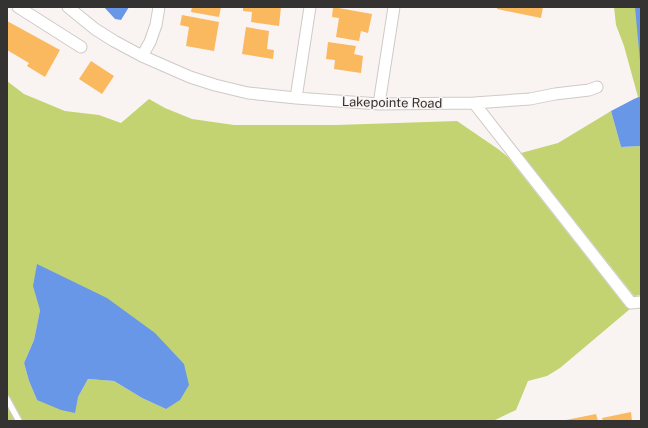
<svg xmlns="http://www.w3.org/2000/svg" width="648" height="428" viewBox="0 0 648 428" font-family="'Public Sans',sans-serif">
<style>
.green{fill:#c4d371;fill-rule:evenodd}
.water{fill:#6997e8}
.building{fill:#fab85f}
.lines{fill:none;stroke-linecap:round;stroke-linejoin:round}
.lane-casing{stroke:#cfcac8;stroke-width:8}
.street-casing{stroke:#cfcac8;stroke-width:13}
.lane{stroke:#fff;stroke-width:5.5}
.street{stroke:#fff;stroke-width:11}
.labels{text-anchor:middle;stroke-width:3;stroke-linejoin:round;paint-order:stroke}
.street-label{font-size:13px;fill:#353332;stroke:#f9f4f2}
</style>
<rect width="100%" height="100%" fill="#f9f4f2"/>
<path class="green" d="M 614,7 L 641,7 L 641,96 L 638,97 L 624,46 L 616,25 Z
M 7,81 L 24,94 L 65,111 L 99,115 L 121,123 L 149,99 L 165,108 L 192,119 L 234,125 L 336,125 L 457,121 L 498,149 L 508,157 L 626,307 L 630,309 L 560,368 L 547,376 L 528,381 L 516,410 L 493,421 L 7,421 ZM 40,310 L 166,409 L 142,398 L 114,381 L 88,379 L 78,397 L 37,400 L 29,381 L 24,363 L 34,340 Z
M 611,111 L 621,147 L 641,146 L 641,295 L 634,296 L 521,153 L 558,143 Z"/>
<path class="water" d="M 104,7 L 129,7 L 121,20 L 115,19 Z
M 635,7 L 641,7 L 641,73 L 641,72 Z
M 641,96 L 641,146 L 621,147 L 611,111 L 634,99 Z
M 37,264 L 107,298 L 155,333 L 184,364 L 189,385 L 180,400 L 166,409 L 142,398 L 114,381 L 88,379 L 78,397 L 75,413 L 61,410 L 37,400 L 29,381 L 24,363 L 34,340 L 40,310 L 33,286 Z"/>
<path class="building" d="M 192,7 L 221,7 L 219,17 L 191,12 Z
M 243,7 L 281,7 L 279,26 L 251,22 L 252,12 L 243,11 Z
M 333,7 L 372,14 L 368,33 L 361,31 L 359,41 L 336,37 L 339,18 L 332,17 Z
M 497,7 L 543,7 L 541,18 L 497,9 Z
M 182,15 L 219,22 L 214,51 L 186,46 L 189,27 L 180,25 Z
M 7,21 L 60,50 L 45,77 L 27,66 L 29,63 L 7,50 Z
M 246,27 L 269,31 L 267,49 L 274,50 L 273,59 L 242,54 Z
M 328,42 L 356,46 L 354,54 L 363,56 L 361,73 L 334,69 L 335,60 L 326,59 Z
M 91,61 L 114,76 L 102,94 L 79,79 Z
M 631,412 L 632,421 L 603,421 L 602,418 Z
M 596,414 L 598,421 L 567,421 L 566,420 Z"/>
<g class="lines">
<defs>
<path id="lane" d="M 7,399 L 19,421"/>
<path id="street" d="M 18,7 L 81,47
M 68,7 L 95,29 L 114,41 L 142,56 L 190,77 L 215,85 L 248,93 L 296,98 L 379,104 L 474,103 L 530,99 L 555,94 L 589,90 L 597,87
M 142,56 L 150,42 L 156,25 L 159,7
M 296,98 L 310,7
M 474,103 L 631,303 L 641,302
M 379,104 L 394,7"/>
</defs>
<use href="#lane" class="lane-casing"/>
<use href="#street" class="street-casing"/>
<use href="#lane" class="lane"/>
<use href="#street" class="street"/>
</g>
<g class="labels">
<g class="street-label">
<text transform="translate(392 102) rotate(1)" y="5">Lakepointe Road</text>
</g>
</g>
<rect width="648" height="428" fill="none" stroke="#353332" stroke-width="16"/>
</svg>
